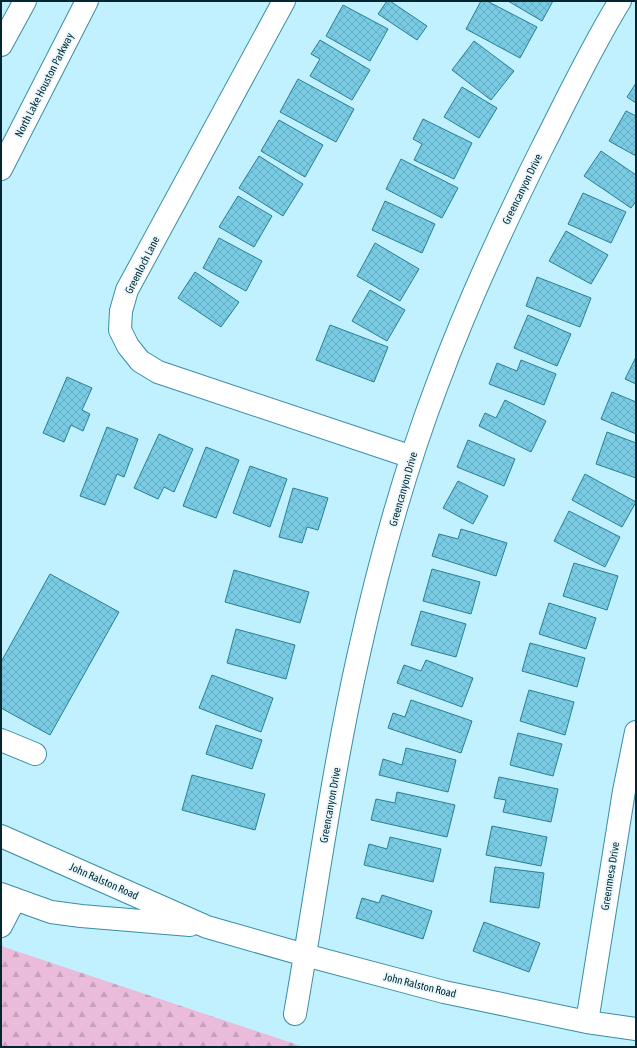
<svg xmlns="http://www.w3.org/2000/svg" width="637" height="1048" viewBox="0 0 637 1048" font-family="'Asap Condensed',sans-serif">
<style>
.forest{fill:url(#forest-firs)}
.building{fill:url(#building-cross-hatch);stroke:#287f95}
.lines{fill:none;stroke-linecap:round;stroke-linejoin:round}
.minor-casing{stroke:#3a8ea5;stroke-width:24}
.major-casing{stroke:#3a8ea5;stroke-width:24}
.minor{stroke:#fff;stroke-width:22}
.major{stroke:#fff;stroke-width:22}
.labels{text-anchor:middle;stroke-width:3.5;stroke-linejoin:round;paint-order:stroke}
.street-label{font-size:11px;fill:#022730;stroke:#e8f7fc}
</style>
<defs>
<pattern id="forest-firs" width="22" height="20" patternUnits="userSpaceOnUse"><rect width="22" height="20" fill="#eabbda"/><path d="M5 1l3.5 6h-7zM16 11l3.5 6h-7z" fill="#c7a1bb"/></pattern>
<pattern id="building-cross-hatch" width="8" height="8" patternUnits="userSpaceOnUse"><rect width="8" height="8" fill="#79cbe3"/><path d="M0 0l8 8M0 8l8-8" fill="none" stroke="#67aec3"/></pattern>
</defs>
<rect width="100%" height="100%" fill="#c1f0fe"/>
<path class="forest" d="M 1,946 L 304,1047 L 1,1047 Z"/>
<path class="building" d="M 387,1 L 390,1 L 427,26 L 417,40 L 378,14 Z
M 481,1 L 487,1 L 537,27 L 520,58 L 466,29 Z
M 508,1 L 553,1 L 542,21 Z
M 343,5 L 388,29 L 370,61 L 326,36 Z
M 320,40 L 370,70 L 352,100 L 310,76 L 320,59 L 311,54 Z
M 474,41 L 514,71 L 491,100 L 452,70 Z
M 298,79 L 354,109 L 336,142 L 280,112 Z
M 636,83 L 636,103 L 627,97 Z
M 462,87 L 497,108 L 479,138 L 444,117 Z
M 626,111 L 636,116 L 636,156 L 609,141 Z
M 423,119 L 472,143 L 454,179 L 414,160 L 422,144 L 413,139 Z
M 279,120 L 323,145 L 305,177 L 261,151 Z
M 601,151 L 636,175 L 636,201 L 631,208 L 584,176 Z
M 259,156 L 303,184 L 283,216 L 239,188 Z
M 401,159 L 458,188 L 442,218 L 386,189 Z
M 583,193 L 626,212 L 611,243 L 568,224 Z
M 238,196 L 272,216 L 254,247 L 219,227 Z
M 385,201 L 435,224 L 422,253 L 372,230 Z
M 566,231 L 608,255 L 591,284 L 549,261 Z
M 219,238 L 262,261 L 246,291 L 203,268 Z
M 375,243 L 419,269 L 400,301 L 357,276 Z
M 195,272 L 239,302 L 221,327 L 178,298 Z
M 537,277 L 591,298 L 580,327 L 526,306 Z
M 370,290 L 405,310 L 387,341 L 352,321 Z
M 528,315 L 571,334 L 557,366 L 514,348 Z
M 330,325 L 388,347 L 374,382 L 316,360 Z
M 636,357 L 636,384 L 625,379 Z
M 521,360 L 556,374 L 544,405 L 489,384 L 497,363 L 517,371 Z
M 67,377 L 92,388 L 82,410 L 90,414 L 83,431 L 71,425 L 64,442 L 43,433 Z
M 612,392 L 636,402 L 636,434 L 601,419 Z
M 505,400 L 546,421 L 531,452 L 479,426 L 485,413 L 496,418 Z
M 107,427 L 138,439 L 124,477 L 117,474 L 105,505 L 80,496 Z
M 607,432 L 636,443 L 636,478 L 596,464 Z
M 159,434 L 193,449 L 174,492 L 164,487 L 158,499 L 134,488 Z
M 468,440 L 515,459 L 504,486 L 457,467 Z
M 206,447 L 239,460 L 216,518 L 183,506 Z
M 250,466 L 287,479 L 270,527 L 233,513 Z
M 585,474 L 636,502 L 622,527 L 572,500 Z
M 458,481 L 488,496 L 473,524 L 443,508 Z
M 293,488 L 328,498 L 318,530 L 307,527 L 302,543 L 279,537 Z
M 569,511 L 620,537 L 605,567 L 554,541 Z
M 461,529 L 507,543 L 496,576 L 432,556 L 439,534 L 458,539 Z
M 574,563 L 618,576 L 607,610 L 563,596 Z
M 432,569 L 480,582 L 471,614 L 423,601 Z
M 234,570 L 309,592 L 300,623 L 225,602 Z
M 50,574 L 119,612 L 50,735 L 1,708 L 1,662 Z
M 549,603 L 596,618 L 586,649 L 539,634 Z
M 421,611 L 466,624 L 456,657 L 411,645 Z
M 236,629 L 295,645 L 286,679 L 227,663 Z
M 530,643 L 585,658 L 577,687 L 522,671 Z
M 426,660 L 473,678 L 462,707 L 397,683 L 404,665 L 421,671 Z
M 212,675 L 273,698 L 261,732 L 199,708 Z
M 529,690 L 574,702 L 565,735 L 520,721 Z
M 411,700 L 472,721 L 461,753 L 388,728 L 393,713 L 405,717 Z
M 216,725 L 262,740 L 252,769 L 206,754 Z
M 518,733 L 562,744 L 553,776 L 510,765 Z
M 406,748 L 456,760 L 448,792 L 379,775 L 383,759 L 402,765 Z
M 192,775 L 265,794 L 255,830 L 182,810 Z
M 499,777 L 558,789 L 551,822 L 503,812 L 506,800 L 494,798 Z
M 397,792 L 455,805 L 447,837 L 371,820 L 376,799 L 395,803 Z
M 492,826 L 547,837 L 541,866 L 486,855 Z
M 390,837 L 441,849 L 433,882 L 364,865 L 369,844 L 387,849 Z
M 495,867 L 544,873 L 539,908 L 490,902 Z
M 382,895 L 432,911 L 423,939 L 356,918 L 362,898 L 379,903 Z
M 484,922 L 540,943 L 529,972 L 473,951 Z"/>
<g class="lines">
<defs>
<path id="minor" d="M 284,1 L 127,290 L 121,311 L 120,330 L 128,346 L 140,361 L 158,372 L 412,457
M 1,740 L 35,754
M 1,836 L 207,927 L 305,955 L 444,992 L 587,1022 L 636,1029
M 1,894 L 51,912 L 81,916 L 190,925
M 1,926 L 15,899
M 295,1014 C 316,894 332,773 359,653 C 379,563 404,472 437,385 C 467,304 503,226 542,148 C 567,99 591,48 620,1
M 587,1022 L 624,791 L 636,732"/>
<path id="major" d="M 1,45 L 25,1
M 1,169 L 87,1"/>
</defs>
<use href="#minor" class="minor-casing"/>
<use href="#major" class="major-casing"/>
<use href="#minor" class="minor"/>
<use href="#major" class="major"/>
</g>
<g class="labels">
<g class="street-label">
<text transform="translate(44 85) rotate(-63)" y="4">North Lake Houston Parkway</text>
<text transform="translate(522 189) rotate(-64)" y="4">Greencanyon Drive</text>
<text transform="translate(142 265) rotate(-63)" y="4">Greenloch Lane</text>
<text transform="translate(403 489) rotate(-74)" y="4">Greencanyon Drive</text>
<text transform="translate(330 805) rotate(-80)" y="4">Greencanyon Drive</text>
<text transform="translate(610 876) rotate(-81)" y="4">Greenmesa Drive</text>
<text transform="translate(104 881) rotate(24)" y="4">John Ralston Road</text>
<text transform="translate(420 985) rotate(14)" y="4">John Ralston Road</text>
</g>
</g>
<rect width="637" height="1048" fill="none" stroke="#022730" stroke-width="4"/>
</svg>
